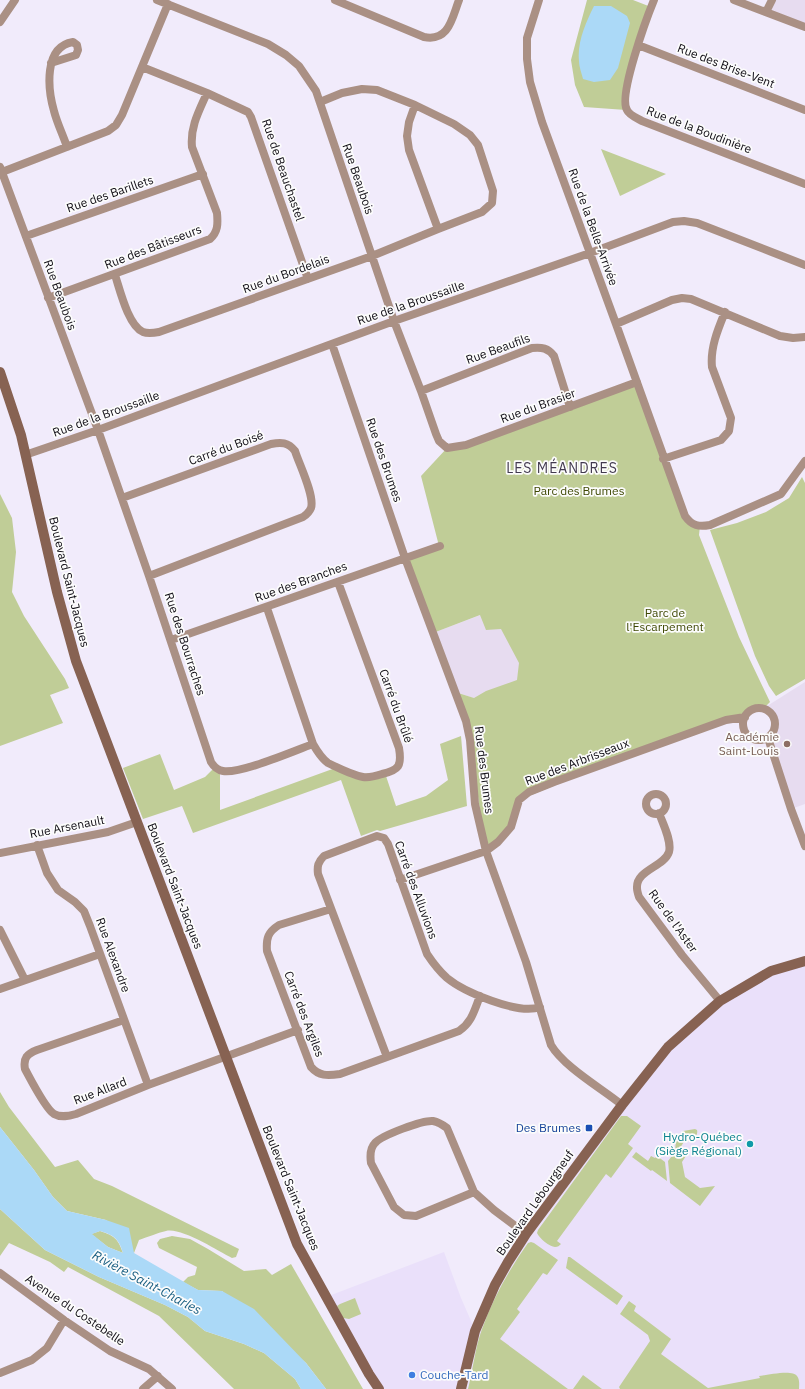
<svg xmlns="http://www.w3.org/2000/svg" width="805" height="1389" viewBox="0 0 805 1389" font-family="'IBM Plex Sans',sans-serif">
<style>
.built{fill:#eae0fa}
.education{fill:#e7dcf0}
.green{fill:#c0cd97}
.water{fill:#abd9f7;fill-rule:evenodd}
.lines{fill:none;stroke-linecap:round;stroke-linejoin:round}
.street{stroke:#aa9084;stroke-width:8}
.secondary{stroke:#876252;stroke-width:10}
.education-dot{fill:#8d6e63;stroke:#fcfcfc;stroke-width:1.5}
.transit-dot{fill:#1a4fb4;stroke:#fcfcfc;stroke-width:1.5}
.culture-dot{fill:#0f9aa8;stroke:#fcfcfc;stroke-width:1.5}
.shop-dot{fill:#3f7fe0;stroke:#fcfcfc;stroke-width:1.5}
.labels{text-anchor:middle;stroke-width:3.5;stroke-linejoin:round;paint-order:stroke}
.street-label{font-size:12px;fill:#100d15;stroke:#fcfcfc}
.park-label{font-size:12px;fill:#3e4803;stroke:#fcfcfc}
.education-label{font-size:12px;fill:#785e54;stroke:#fcfcfc;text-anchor:end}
.transit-label{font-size:12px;fill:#164399;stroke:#fcfcfc;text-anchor:end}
.culture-label{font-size:12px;fill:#0d838f;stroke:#fcfcfc;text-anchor:end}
.shop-label{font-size:12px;fill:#366cbe;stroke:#fcfcfc;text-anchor:start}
.water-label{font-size:13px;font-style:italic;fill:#175d80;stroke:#fcfcfc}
.quarter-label{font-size:14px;letter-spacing:1px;fill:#423a4f;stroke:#fcfcfc}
</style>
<rect width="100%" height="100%" fill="#f1ebfb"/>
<path class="built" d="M 805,961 L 805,1389 L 379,1389 L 326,1297 L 444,1252 L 461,1298 L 475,1330 L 495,1285 L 669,1046 L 720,1001 L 771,971 Z"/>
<path class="education" d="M 772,0 L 805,0 L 805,27 L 766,12 Z
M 580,577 L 548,722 L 455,692 L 433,633 Z
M 805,682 L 805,804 L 791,809 L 768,738 L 773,733 L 776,725 L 775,718 L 771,712 L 764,708 Z"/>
<path class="green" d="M 587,0 L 633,0 L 651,7 L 638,45 L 626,110 L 584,107 L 575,85 L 571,60 Z
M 601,149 L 666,174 L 620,196 Z
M 637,382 L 685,516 L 700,526 L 699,535 L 739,637 L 770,702 L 764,708 C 755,707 750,709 745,717 L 649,747 L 519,800 L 511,827 L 486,851 L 471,749 L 455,692 L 474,698 L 486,691 L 517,680 L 519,663 L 501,629 L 486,630 L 480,615 L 433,633 L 405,558 L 439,546 L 421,476 L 447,448 Z
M 802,477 L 805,483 L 805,679 L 776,696 L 769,686 L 755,656 L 710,530 L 737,523 L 766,512 L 789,498 Z
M 0,494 L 12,518 L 16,552 L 12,592 L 24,616 L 65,679 L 69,688 L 50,695 L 63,723 L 0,746 Z
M 461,736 L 467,806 L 380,831 L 377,830 L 361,836 L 341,780 L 193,833 L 182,806 L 143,819 L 123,768 L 160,754 L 174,790 L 205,777 L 215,767 L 220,772 L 220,810 L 338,767 L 353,774 L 385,773 L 396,806 L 426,796 L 448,780 L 440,744 Z
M 0,1092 L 9,1107 L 55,1167 L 78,1160 L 94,1179 L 112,1186 L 239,1249 L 236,1257 L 232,1258 C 218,1251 181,1227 166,1231 C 157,1233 148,1237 139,1240 L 134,1253 L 106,1220 L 67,1211 L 53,1197 L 34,1170 L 0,1127 Z
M 621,1116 L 627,1116 L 641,1126 L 628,1144 L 633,1148 L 611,1178 L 606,1174 L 557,1241 L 561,1244 C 559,1246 558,1247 555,1247 C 550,1247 539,1238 537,1233 L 538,1230 Z
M 695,1129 L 697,1130 C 698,1134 696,1136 694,1138 L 687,1137 L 680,1148 L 686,1156 L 682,1162 L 685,1177 L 700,1188 L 715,1186 L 700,1206 L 670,1183 L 668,1161 L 675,1152 L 676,1139 L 683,1131 Z
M 636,1152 L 648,1161 L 651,1156 L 655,1158 L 657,1156 L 665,1162 L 667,1181 L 652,1170 L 651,1171 L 632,1157 Z
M 0,1209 L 45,1250 L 99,1277 L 165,1305 L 188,1317 L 205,1331 L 244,1344 L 264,1353 L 295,1379 L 301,1389 L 234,1389 L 159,1316 L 68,1267 L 64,1272 L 50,1262 L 9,1243 L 0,1256 Z
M 100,1231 C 115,1236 118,1239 123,1253 L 108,1247 L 91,1234 Z
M 172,1236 L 190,1239 L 208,1249 L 244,1271 L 266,1269 L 272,1275 L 291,1264 L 363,1389 L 326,1389 L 306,1363 L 222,1291 L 198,1290 L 183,1282 L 188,1277 L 195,1275 L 197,1267 L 159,1248 L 157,1243 L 160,1239 Z
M 531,1242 L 534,1243 L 558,1260 L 547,1275 L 543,1273 L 517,1309 L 520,1312 L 500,1339 L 568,1389 L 468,1389 C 473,1369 475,1348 482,1329 C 493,1298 509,1270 528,1243 Z
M 568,1257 L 570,1257 L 623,1296 L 617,1305 L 566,1268 Z
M 355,1298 L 361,1314 L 349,1319 L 343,1318 L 337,1306 L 340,1304 Z
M 629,1301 L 636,1306 L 634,1311 L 671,1339 L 661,1354 L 708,1388 L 760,1378 L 759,1376 C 767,1375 793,1369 797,1376 C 800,1380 799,1385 799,1389 L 620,1389 L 619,1387 L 650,1341 L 648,1335 L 620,1314 Z
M 583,1375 L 602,1389 L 573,1389 Z"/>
<path class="water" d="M 594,6 L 611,6 L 627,16 L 630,23 L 618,68 L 610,80 L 594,82 L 583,79 C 582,74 579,67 579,61 C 577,42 586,22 594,6 Z
M 0,1127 L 34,1170 L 53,1197 L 67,1211 L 106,1220 L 129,1228 L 134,1253 L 198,1290 L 222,1291 L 254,1309 L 306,1363 L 326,1389 L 301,1389 L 295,1379 L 264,1353 L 244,1344 L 205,1331 L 188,1317 L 165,1305 L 99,1277 L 45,1250 L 0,1209 ZM 100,1231 C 114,1235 119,1239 123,1253 L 108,1247 L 92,1234 Z"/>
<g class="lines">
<path class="street" d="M 157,0 L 268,44 L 286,55 L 299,66 L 316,91 L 394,321 L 421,391 L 436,434 L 439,441 L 447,448 L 466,445 L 637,382
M 335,0 L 424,37 C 449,42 452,18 459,0
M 539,0 L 527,38 L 527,59 L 530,82 L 542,122 L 616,324 L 685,516 C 692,526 699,527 710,525 L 781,494 L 805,461
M 654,0 C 647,17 618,96 627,110 C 629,115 637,118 642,121 L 805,184
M 734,0 L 805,27
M 766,12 L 772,0
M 0,22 L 15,0
M 638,45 L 805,110
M 51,63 L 76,55 L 78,50 L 77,45 L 73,42 C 43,47 48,90 54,111 C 57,123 63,135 67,147
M 142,67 L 207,93 L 248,112 L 251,117 L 308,279
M 415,105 L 409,122 L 407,136 L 409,150 L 438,229
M 0,167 L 98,430 L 149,576 L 211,762 C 214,767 217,770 223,771 C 241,774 293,751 313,744
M 2,172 L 108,131 L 116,125 L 122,115 L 168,4
M 26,236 L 203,174
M 115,275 C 120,290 128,325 143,332 C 148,334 154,333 159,332 L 372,256 L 438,229 L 482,212 L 492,203 L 493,191 L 478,145 L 470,135 L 454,124 L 415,105 L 377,90 L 362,89 L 342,93 L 320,102
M 48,298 L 210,239 C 218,232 218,224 217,213 L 192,147 C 190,127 199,111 207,93
M 616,324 L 672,300 L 682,298 L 691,299 L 780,336 L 793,338 L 805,337
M 332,344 L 405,558 L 466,721 L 470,740 L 475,804 L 486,851 L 526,962 L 551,1045 C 564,1067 601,1088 622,1105
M 421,391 L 532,348 C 542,347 548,348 554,356 L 570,407
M 25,455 L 98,430 L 394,321 L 590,253 L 673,222 L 684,221 L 697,223 L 805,265
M 663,459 L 721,440 L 729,431 L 731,418 L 712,367 C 710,348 718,329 725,312
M 122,498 L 271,444 C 281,442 288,442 295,451 C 299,464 315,496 311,508 C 309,513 306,515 303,517 L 149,576
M 267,608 L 313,744 C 317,751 321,758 328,763 C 338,768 352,775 363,777 C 369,778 376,776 382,774 C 399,770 402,766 399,748 L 338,582
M 171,640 L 440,546
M743 724a16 16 0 1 1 32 0a16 16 0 1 1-32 0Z
M 768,738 L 791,809 L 805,846
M646 804a10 10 0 1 1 20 0a10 10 0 1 1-20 0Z
M 659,813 C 663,824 672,841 669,852 C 664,867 636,870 637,888 C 637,891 638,894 639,897 L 682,955 L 720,1001
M 37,845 L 47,873 L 58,890 L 75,902 L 84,911 L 90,926 L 148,1085
M 0,853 L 108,832 L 137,822
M 400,880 L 486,851 L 498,842 L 511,827 L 519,800 L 529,792 L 554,782 L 726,720 L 745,717
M 331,909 L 279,925 C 268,932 266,938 267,951 L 311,1067 C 319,1076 327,1076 340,1074 L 459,1031 C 472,1022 474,1011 480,996
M 0,930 L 25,980
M 0,989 L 100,954
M 124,1020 L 37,1050 C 27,1054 23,1058 25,1069 C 31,1080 45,1108 54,1114 C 61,1118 69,1116 76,1114 L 148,1085 L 298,1030
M 387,1057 L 318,874 C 317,866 318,862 324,856 L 377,836 L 384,838 L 388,844 L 427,954 C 433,963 439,971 447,978 C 464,992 518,1015 540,1007
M 474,1192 L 416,1216 L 404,1215 L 394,1207 L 371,1163 C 370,1156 370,1148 375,1143 C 382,1135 423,1120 433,1121 C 438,1122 443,1125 447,1128 L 474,1192 L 494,1210 L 526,1234
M 0,1273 L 64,1320 L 110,1351 L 149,1369 L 172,1389
M 0,1373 L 32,1360 L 47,1348 L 64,1320
M 143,1389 L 158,1376"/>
<path class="secondary" d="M 0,372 L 21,435 L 57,592 L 76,661 L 297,1244 L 369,1374 L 379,1389
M 461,1389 L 475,1331 L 495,1285 L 508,1262 L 526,1234 L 622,1105 L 668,1047 L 720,1001 L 771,971 L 805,961"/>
</g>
<circle class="education-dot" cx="787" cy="744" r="4"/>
<rect class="transit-dot" x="585" y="1124" width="8" height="8" rx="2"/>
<circle class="culture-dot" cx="750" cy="1144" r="4"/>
<circle class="shop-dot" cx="412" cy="1375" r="4"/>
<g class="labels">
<g class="street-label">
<text transform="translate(726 66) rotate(21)" y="4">Rue des Brise-Vent</text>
<text transform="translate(699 130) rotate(21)" y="4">Rue de la Boudinière</text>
<text transform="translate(283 170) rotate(71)" y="4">Rue de Beauchastel</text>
<text transform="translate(358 179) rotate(71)" y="4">Rue Beaubois</text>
<text transform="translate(110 194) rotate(-19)" y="4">Rue des Barillets</text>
<text transform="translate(593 227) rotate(70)" y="4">Rue de la Belle-Arrivée</text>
<text transform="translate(153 247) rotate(-21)" y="4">Rue des Bâtisseurs</text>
<text transform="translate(286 274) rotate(-20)" y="4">Rue du Bordelais</text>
<text transform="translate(60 295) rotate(70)" y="4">Rue Beaubois</text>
<text transform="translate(411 303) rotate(-19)" y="4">Rue de la Broussaille</text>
<text transform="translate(498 349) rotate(-20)" y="4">Rue Beaufils</text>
<text transform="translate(538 406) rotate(-20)" y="4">Rue du Brasier</text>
<text transform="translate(106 414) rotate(-20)" y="4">Rue de la Broussaille</text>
<text transform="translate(226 448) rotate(-20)" y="4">Carré du Boisé</text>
<text transform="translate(384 460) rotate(71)" y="4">Rue des Brumes</text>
<text transform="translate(69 582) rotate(76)" y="4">Boulevard Saint-Jacques</text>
<text transform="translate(301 582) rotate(-20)" y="4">Rue des Branches</text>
<text transform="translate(185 644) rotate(72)" y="4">Rue des Bourraches</text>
<text transform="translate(396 706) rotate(70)" y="4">Carré du Brûlé</text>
<text transform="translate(577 762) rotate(-21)" y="4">Rue des Arbrisseaux</text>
<text transform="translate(484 770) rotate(83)" y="4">Rue des Brumes</text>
<text transform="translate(67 827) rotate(-11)" y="4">Rue Arsenault</text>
<text transform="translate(175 886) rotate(69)" y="4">Boulevard Saint-Jacques</text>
<text transform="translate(416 890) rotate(70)" y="4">Carré des Alluvions</text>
<text transform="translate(673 921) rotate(54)" y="4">Rue de l'Aster</text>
<text transform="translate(113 955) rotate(70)" y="4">Rue Alexandre</text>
<text transform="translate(304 1014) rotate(69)" y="4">Carré des Argiles</text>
<text transform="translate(100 1091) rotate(-21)" y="4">Rue Allard</text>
<text transform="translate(291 1188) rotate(68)" y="4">Boulevard Saint-Jacques</text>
<text transform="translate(535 1203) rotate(-55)" y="4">Boulevard Lebourgneuf</text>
<text transform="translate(75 1310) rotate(34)" y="4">Avenue du Costebelle</text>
</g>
<g class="park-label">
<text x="579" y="495">Parc des Brumes</text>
<text x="665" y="617">Parc de<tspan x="665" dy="14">l'Escarpement</tspan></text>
</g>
<g class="education-label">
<text x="779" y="741">Académie<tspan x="779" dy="14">Saint-Louis</tspan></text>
</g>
<g class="transit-label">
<text x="581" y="1132">Des Brumes</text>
</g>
<g class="culture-label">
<text x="742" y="1141">Hydro-Québec<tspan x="742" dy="14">(Siège Régional)</tspan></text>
</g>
<g class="shop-label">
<text x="420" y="1379">Couche-Tard</text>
</g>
<g class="water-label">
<text transform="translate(147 1282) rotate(28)" y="5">Rivière Saint-Charles</text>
</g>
<g class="quarter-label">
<text x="562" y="473">LES MÉANDRES</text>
</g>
</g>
</svg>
